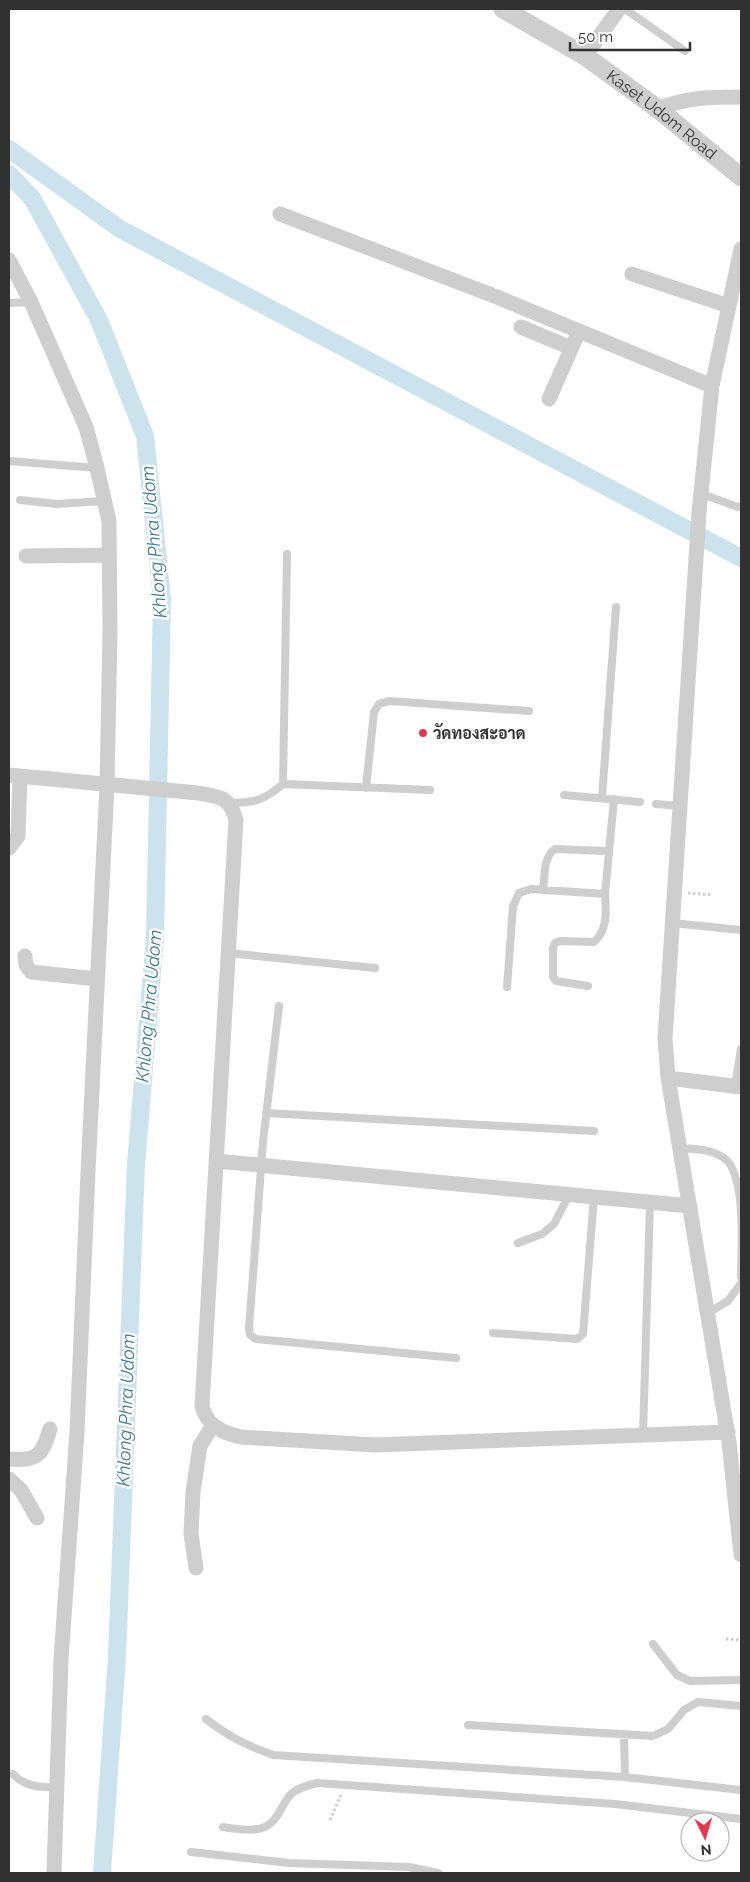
<svg xmlns="http://www.w3.org/2000/svg" width="750" height="1882" viewBox="0 0 750 1882" font-family="Raleway,Sarabun,sans-serif">
<style>
.lines{fill:none;stroke-linecap:round;stroke-linejoin:round}
.canal{stroke:#cce2ec;stroke-width:18}
.path{stroke:#cecece;stroke-width:3;stroke-dasharray:2.5 2.5;stroke-linecap:butt}
.service{stroke:#cecece;stroke-width:8}
.minor{stroke:#cecece;stroke-width:15}
.tertiary{stroke:#cecece;stroke-width:19}
.poi-dot{fill:#e13951;stroke:#fff;stroke-width:2}
.labels{text-anchor:middle;stroke-width:5;stroke-linejoin:round;paint-order:stroke}
.street-label{font-size:16px;fill:#313131;stroke:#fff}
.poi-label{font-size:16px;font-weight:bold;fill:#313131;stroke:#fff;text-anchor:start}
.water-label{font-size:18px;font-style:italic;fill:#407792;stroke:#fff}
</style>
<rect width="100%" height="100%" fill="#fff"/>
<g class="lines">
<path class="canal" d="M 9,149 L 120,229 L 741,558
M 9,174 L 32,198 L 99,320 L 145,436 L 162,599 L 155,937 L 136,1164 L 117,1657 L 102,1873"/>
<path class="path" d="M 688,893 L 713,895
M 726,1639 L 741,1640
M 330,1820 L 341,1795"/>
<path class="service" d="M 625,9 L 685,51
M 9,303 L 31,302
M 9,461 L 97,468
M 702,494 L 738,507 L 741,506
M 20,500 L 57,504 L 104,501
M 283,784 L 430,790
M 366,788 L 374,712 L 379,704 L 389,701 L 529,711
M 564,795 L 640,802
M 602,798 L 616,607
M 230,803 C 256,802 263,801 283,784 L 287,554
M 656,804 L 680,806
M 543,890 C 545,876 543,857 555,849 L 608,851
M 672,923 L 741,930
M 228,953 L 375,968
M 588,986 L 556,981 L 553,977 L 553,948 L 555,943 L 560,941 L 594,942 C 608,930 606,911 605,894
M 507,987 L 513,906 L 519,893 L 531,889 L 605,894 L 614,799
M 279,1006 L 263,1142 L 249,1328 L 250,1335 L 256,1339 L 456,1358
M 735,1086 L 741,1049
M 266,1113 L 594,1131
M 680,1148 C 695,1149 711,1149 724,1158 C 747,1174 741,1250 741,1277
M 518,1243 L 542,1234 L 554,1224 L 569,1195
M 708,1313 L 728,1301 L 741,1283
M 493,1333 L 577,1339 L 583,1334 L 594,1197
M 643,1435 L 650,1203
M 653,1644 L 677,1675 L 690,1681 L 741,1680
M 206,1719 C 229,1737 246,1745 273,1755 L 625,1777 L 741,1790
M 468,1725 L 653,1736 L 668,1729 L 684,1710 L 698,1702 L 741,1706
M 624,1734 L 625,1777
M 13,1774 C 25,1787 40,1787 57,1788
M 223,1827 C 235,1829 247,1831 258,1829 C 278,1826 280,1805 292,1793 C 300,1787 308,1785 317,1783 L 615,1804 L 741,1819
M 191,1852 L 289,1863 L 409,1867 L 438,1873"/>
<path class="minor" d="M 585,56 L 619,9
M 658,109 C 686,97 712,97 741,97
M 280,214 L 497,297 L 712,386
M 741,249 L 712,386 L 699,512 L 665,1038 L 668,1078 L 729,1442 L 741,1555
M 9,260 L 31,302 L 86,427 L 97,468 L 109,521 L 110,631 L 107,785 L 88,1172 L 77,1432 L 61,1659 L 54,1873
M 632,274 L 729,306
M 521,327 L 571,348
M 549,399 L 579,331
M 26,556 L 109,555
M 9,775 L 198,793 C 219,797 230,796 236,820 L 202,1406 C 207,1426 223,1433 241,1437 L 375,1445 L 728,1432
M 9,848 L 18,836 L 20,776
M 25,956 L 26,965 L 31,972 L 97,979
M 668,1078 L 741,1087
M 216,1161 L 690,1206
M 9,1459 C 38,1461 42,1456 50,1429
M 9,1479 L 21,1490 L 37,1518
M 196,1568 L 191,1534 L 193,1492 L 200,1446 L 213,1425"/>
<path class="tertiary" id="s1" d="M 503,9 L 585,56 L 658,109 L 741,177"/>
</g>
<circle class="poi-dot" cx="423" cy="733" r="5"/>
<g class="labels">
<g class="street-label">
<text dy="6" stroke="none"><textPath href="#s1" startOffset="191">Kaset Udom Road</textPath></text>
</g>
<g class="poi-label">
<text x="433" y="739">วัดทองสะอาด</text>
</g>
<g class="water-label">
<text transform="translate(154 542) rotate(-95)" y="6">Khlong Phra Udom</text>
<text transform="translate(149 1006) rotate(-85)" y="6">Khlong Phra Udom</text>
<text transform="translate(126 1410) rotate(-88)" y="6">Khlong Phra Udom</text>
</g>
</g>
<rect width="750" height="1882" fill="none" stroke="#313131" stroke-width="20"/>
<g transform="translate(705 1837) rotate(175)"><circle r="24" fill="#ffffff" stroke="#adadad"/>
<path d="M0-4L9 19L0 12L-9 19Z" fill="#e13951"/>
<text y="-8" font-size="14" font-weight="bold" text-anchor="middle" fill="#313131">N</text>
</g>
<path d="M570 42v8h120v-8" fill="none" stroke="#313131" stroke-width="2.5"/>
<text x="578" y="42" font-size="15" fill="#313131" stroke="#ffffff" stroke-width="4" paint-order="stroke">50 m</text>
</svg>
